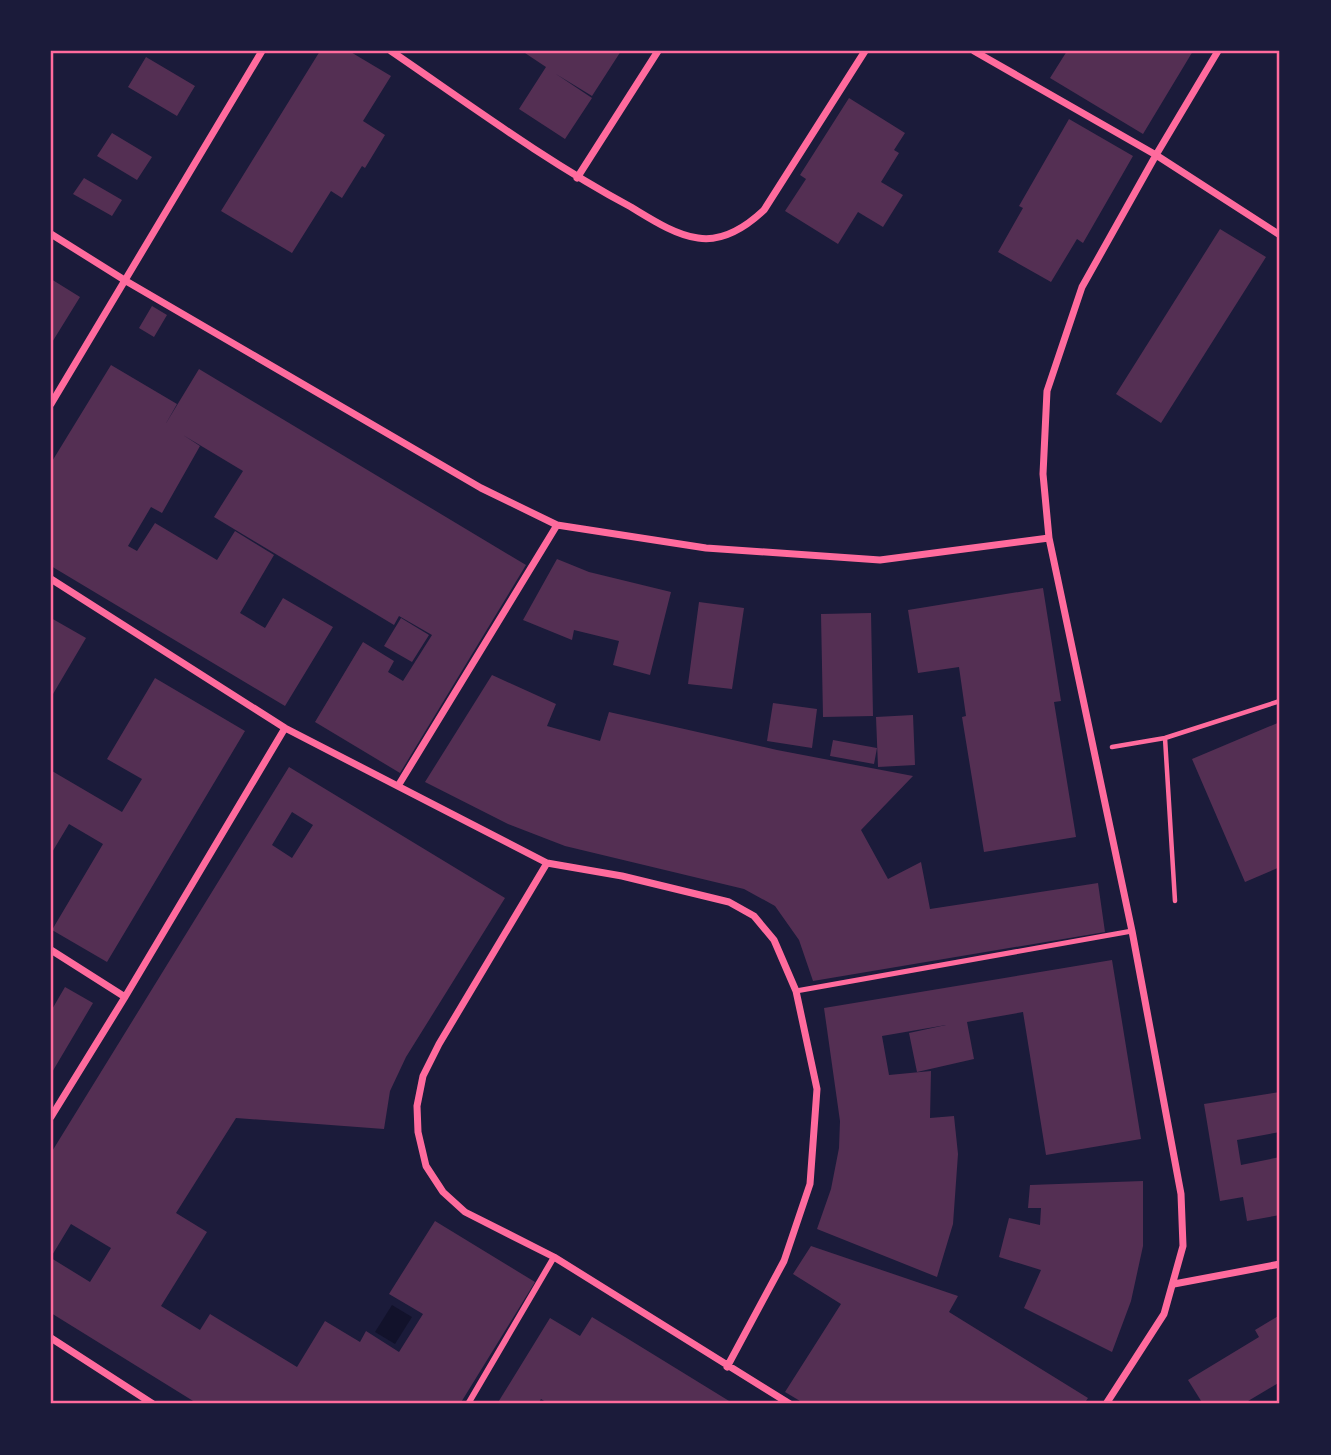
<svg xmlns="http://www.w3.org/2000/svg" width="1331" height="1455" viewBox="0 0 1331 1455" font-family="Quicksand,sans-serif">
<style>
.water{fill:#12122b}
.building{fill:#542f53;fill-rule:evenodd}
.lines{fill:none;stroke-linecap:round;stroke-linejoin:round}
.path{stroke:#ff6b9d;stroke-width:4.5}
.service{stroke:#ff6b9d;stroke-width:5}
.pedestrian{stroke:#ff6b9d;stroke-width:6}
.minor{stroke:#ff6b9d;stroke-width:7}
.neatline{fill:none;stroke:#ff6b9d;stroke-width:2.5}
</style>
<rect width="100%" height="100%" fill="#1b1b3a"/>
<path class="water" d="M 392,1305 L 412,1317 L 395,1344 L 375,1332 Z"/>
<path class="building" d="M 320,51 L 349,51 L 391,76 L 363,121 L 385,135 L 365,168 L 362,166 L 342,198 L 331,191 L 292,253 L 221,211 Z
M 527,51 L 621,51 L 592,96 L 556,74 L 592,98 L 565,139 L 519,109 L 546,67 L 525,53 Z
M 1067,51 L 1193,51 L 1143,134 L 1050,78 Z
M 146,57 L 195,86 L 177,116 L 128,87 Z
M 849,98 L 905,133 L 894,150 L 899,153 L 881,182 L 903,195 L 883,227 L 858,212 L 838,244 L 785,211 L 806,179 L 800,175 Z
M 1069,119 L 1133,156 L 1083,243 L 1077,239 L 1051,282 L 998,252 L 1023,208 L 1019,206 Z
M 112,133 L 152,157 L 137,180 L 97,156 Z
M 84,178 L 122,200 L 112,216 L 73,194 Z
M 1220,229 L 1266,257 L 1161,423 L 1116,394 Z
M 51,279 L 80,297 L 51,344 Z
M 152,306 L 167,315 L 154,337 L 139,328 Z
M 111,365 L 177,404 L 165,425 L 199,369 L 526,565 L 400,773 L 315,722 L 363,642 L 394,661 L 388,672 L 403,681 L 432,635 L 399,616 L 394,625 L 214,517 L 243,471 L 183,435 L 200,446 L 162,513 L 151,507 L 128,546 L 137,551 L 155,523 L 217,560 L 235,531 L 274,555 L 240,613 L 265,628 L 283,598 L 333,627 L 285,706 L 51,566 L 51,463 Z
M 557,559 L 589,572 L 671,592 L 650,675 L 613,665 L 619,641 L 574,630 L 572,640 L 523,620 Z
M 1043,588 L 1061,701 L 1054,702 L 1076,837 L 984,852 L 962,717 L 966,716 L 959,667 L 918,673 L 908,610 Z
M 699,602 L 744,608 L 732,689 L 688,684 Z
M 871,613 L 873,716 L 823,717 L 821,614 Z
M 51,618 L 86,638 L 53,694 L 51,692 Z
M 401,618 L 429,635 L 412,662 L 384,646 Z
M 492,675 L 556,704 L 547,726 L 600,741 L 609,712 L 777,750 L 913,776 L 861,830 L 888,879 L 921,862 L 930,909 L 1098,883 L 1105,932 L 813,981 L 799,940 L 775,906 L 744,889 L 565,846 L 508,824 L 425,782 Z
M 155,678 L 245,731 L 107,962 L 52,930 L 103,844 L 69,824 L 51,854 L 51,773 L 52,771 L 122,812 L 142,779 L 107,759 Z
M 773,703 L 817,709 L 812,748 L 767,741 Z
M 913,715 L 915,765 L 878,767 L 876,717 Z
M 1280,722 L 1280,867 L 1245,882 L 1192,759 Z
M 833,740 L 877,748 L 874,764 L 830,756 Z
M 289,767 L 505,898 L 406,1057 L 390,1091 L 384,1129 L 236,1118 L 176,1213 L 207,1232 L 161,1306 L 200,1330 L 210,1314 L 297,1367 L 325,1321 L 360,1342 L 366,1331 L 399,1352 L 423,1314 L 389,1294 L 435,1221 L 535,1282 L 460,1404 L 198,1404 L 51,1313 L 51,1258 L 90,1282 L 111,1248 L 71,1224 L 51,1257 L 51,1153 ZM 292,812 L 313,825 L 292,858 L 272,845 Z
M 1112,960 L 1141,1139 L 1046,1155 L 1023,1012 L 967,1022 L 974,1059 L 917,1072 L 909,1033 L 946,1025 L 882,1036 L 889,1075 L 931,1071 L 930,1118 L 954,1116 L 958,1154 L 953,1224 L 937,1277 L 817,1229 L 831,1189 L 839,1148 L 840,1121 L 824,1008 Z
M 65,987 L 93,1003 L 51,1074 L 51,1011 Z
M 1280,1092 L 1280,1132 L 1237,1140 L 1241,1165 L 1280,1157 L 1280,1215 L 1247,1221 L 1243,1197 L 1220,1201 L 1204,1104 Z
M 1143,1181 L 1143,1246 L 1131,1301 L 1112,1352 L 1024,1308 L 1041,1270 L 999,1257 L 1009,1218 L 1040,1225 L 1041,1208 L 1028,1208 L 1030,1185 Z
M 811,1246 L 958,1296 L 949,1312 L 1088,1398 L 1084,1404 L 805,1404 L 785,1392 L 841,1304 L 793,1274 Z
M 1280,1315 L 1280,1382 L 1243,1404 L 1203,1404 L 1188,1380 L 1259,1337 L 1255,1330 Z
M 592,1317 L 625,1337 L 734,1404 L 549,1404 L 541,1399 L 538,1404 L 497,1404 L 550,1318 L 580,1336 Z"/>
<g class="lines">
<path class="path" d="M 1165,738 L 1175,901
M 1112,747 L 1165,738 L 1280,701"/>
<path class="service" d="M 796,991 L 1132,931"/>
<path class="pedestrian" d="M 468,1404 L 554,1257"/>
<path class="minor" d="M 391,51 C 470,105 547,162 631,207 C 651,219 675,235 698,238 C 723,242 747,226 764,210 L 865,51
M 974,51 L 1156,155 L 1280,235
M 577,178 L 658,51
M 51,234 L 126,281 L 481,488 L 557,525 L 706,548 L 880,560 L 1049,538
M 51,404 L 262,51
M 51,579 L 285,728 L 547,863 L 622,876 L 729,902 L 754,916 L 774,940 L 796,991 L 817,1089 L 810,1184 L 784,1261 L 727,1367
M 398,786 L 557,525
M 547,863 L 439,1044 L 423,1076 L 417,1106 L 418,1132 L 426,1166 L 443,1192 L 465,1212 L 554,1257 L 790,1404
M 51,950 L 125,997
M 51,1117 L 125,997 L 285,728
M 1174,1284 L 1280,1264
M 51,1338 L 153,1404
M 1106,1404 L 1164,1314 L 1183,1246 L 1181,1194 L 1132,931 L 1049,538 L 1043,474 L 1047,391 L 1082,287 L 1156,155 L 1218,51"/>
</g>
<rect width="1331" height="1455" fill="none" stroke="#1b1b3a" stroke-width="105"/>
<rect x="52" y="52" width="1226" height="1350" class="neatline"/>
</svg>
